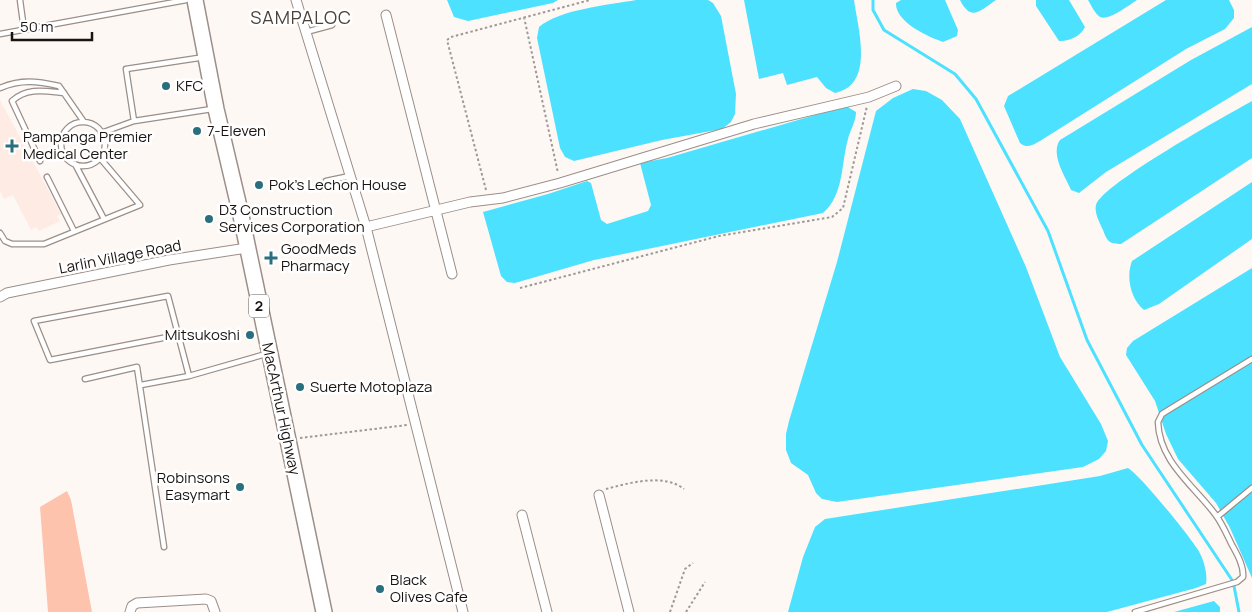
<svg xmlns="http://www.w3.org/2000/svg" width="1252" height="612" viewBox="0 0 1252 612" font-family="Manrope,sans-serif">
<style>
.built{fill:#feebe4}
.green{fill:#fec3ac}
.water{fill:#4ce1ff}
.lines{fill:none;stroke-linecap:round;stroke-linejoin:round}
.stream{stroke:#4ce1ff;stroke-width:3}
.service-casing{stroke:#9c8e88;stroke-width:7}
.minor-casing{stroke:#9c8e88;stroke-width:11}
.trunk-casing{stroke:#9c8e88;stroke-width:18}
.path{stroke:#9e9996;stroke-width:2;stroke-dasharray:2.5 2.5;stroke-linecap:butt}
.service{stroke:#fff;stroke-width:4.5}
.minor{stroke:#fff;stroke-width:9}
.trunk{stroke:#fff;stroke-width:15}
.poi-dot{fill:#296f7e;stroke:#fff;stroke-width:2}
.labels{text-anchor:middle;stroke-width:5;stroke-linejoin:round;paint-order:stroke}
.shield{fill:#fff;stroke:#5e5a59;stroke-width:1}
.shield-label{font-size:14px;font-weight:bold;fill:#191412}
.poi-label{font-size:15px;fill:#191412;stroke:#fff;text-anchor:start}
.street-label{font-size:15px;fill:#191412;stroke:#fff}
.quarter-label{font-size:18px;letter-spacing:1px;fill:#4b3f3a;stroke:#fff}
</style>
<rect width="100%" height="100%" fill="#fef8f5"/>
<path class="built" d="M 0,100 L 61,214 L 57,216 L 60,221 L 39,231 L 36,227 L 31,230 L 13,195 L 4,199 L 0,191 Z"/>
<path class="green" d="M 67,491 L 71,500 L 92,612 L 48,612 L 40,507 Z"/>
<path class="water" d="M 447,0 L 558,0 L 553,3 L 468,21 L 454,17 Z
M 636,0 L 708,0 L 713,3 L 721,16 L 736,94 L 735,114 L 731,122 L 722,129 L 662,140 L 574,161 L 565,157 L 560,148 L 537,38 L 539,27 C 560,9 609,5 636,0 Z
M 744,0 L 854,0 C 858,29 875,85 835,93 L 826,88 L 817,77 L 787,85 L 783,73 L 759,79 Z
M 901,0 L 945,0 L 958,30 L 957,36 L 943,42 C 928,37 895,22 896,3 Z
M 960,0 L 996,0 C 980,11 971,22 960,0 Z
M 1036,0 L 1069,0 L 1085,27 C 1081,36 1068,42 1059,41 L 1036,6 Z
M 1088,0 L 1137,0 C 1129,5 1109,21 1100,17 C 1095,14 1091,5 1088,0 Z
M 1166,0 L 1229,0 L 1234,10 L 1234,18 L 1225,29 L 1186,49 L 1040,141 C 1033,145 1027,149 1020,143 L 1004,106 L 1008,96 Z
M 1252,27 L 1252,84 L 1106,172 L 1079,193 L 1071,190 C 1065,176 1050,154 1060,140 L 1191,60 Z
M 913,89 L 926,91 L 942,100 L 960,119 L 1026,267 L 1060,357 L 1101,424 L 1108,441 L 1106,451 L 1099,459 L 1083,467 L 837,502 L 822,499 L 816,493 L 808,475 L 791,463 L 786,450 L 786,434 L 789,421 L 837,262 L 876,111 L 893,98 Z
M 1252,101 L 1252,158 L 1121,244 C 1109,244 1107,241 1103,230 C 1100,223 1094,213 1096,205 C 1102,184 1227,115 1252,101 Z
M 846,106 L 856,112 C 856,122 850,130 848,139 C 841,164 844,195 823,213 L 594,260 L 515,283 L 507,282 L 501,276 L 483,212 L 548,194 L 587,181 L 591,183 L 601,220 L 607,224 L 648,211 L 651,205 L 640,163 L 667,158 Z
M 1252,182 L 1252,239 L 1159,304 L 1144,310 C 1130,299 1126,276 1132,261 Z
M 1252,268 L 1252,578 L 1230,528 L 1216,503 L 1178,459 L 1166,434 L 1155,401 L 1126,355 L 1127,348 L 1133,341 Z
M 1128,468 C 1140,475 1187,533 1196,547 C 1203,556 1208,573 1206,584 L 1196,588 L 1107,612 L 788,612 L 803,557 L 815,527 L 825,519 L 1100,476 Z
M 1214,601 L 1220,607 L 1220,612 L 1174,612 Z"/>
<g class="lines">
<path class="stream" d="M 873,0 L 873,10 L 884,30 L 955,74 L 976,99 L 1048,231 L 1087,340 L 1142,445 L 1232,580
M 1234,586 L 1239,612"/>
<defs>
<path id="service" d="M 20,0 L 24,30
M 306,32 L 332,25
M 0,34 L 186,0
M 0,88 C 21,79 37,81 59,86 L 84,122
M 134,121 L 126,69 L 205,57
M61 144a22 22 0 1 1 44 0a22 22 0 1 1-44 0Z
M 101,133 L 134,121 L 212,109
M 40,161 L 12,101 C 27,87 45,91 64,93
M 75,164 L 104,219
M 47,177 L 74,231
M 326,181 L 350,176
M 0,233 L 5,241 L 12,244 L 44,244 L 140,205 L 100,158
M 178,335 L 50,360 L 34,321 L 168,296 L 189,376
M 85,379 L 137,367 L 164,547
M 141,385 L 189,376 L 266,354
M 1217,517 L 1252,488
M 1135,612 L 1237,582 L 1243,577 C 1244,566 1237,554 1232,545 C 1227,535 1222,523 1215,514 C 1193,485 1159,461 1158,422 L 1162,414 L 1170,409 L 1252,359"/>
<path id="minor" d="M 296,0 L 366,227 L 463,612
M 386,15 L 452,274
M 366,227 L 470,202 L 503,198 L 560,183 L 754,124 L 869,97 L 896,86
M 0,297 L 7,293 L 169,260 L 247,248
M 599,495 L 629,612
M 522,515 L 547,612
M 130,612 L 132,606 L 137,603 L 206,599 L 211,601 L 215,612"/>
<path id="trunk" d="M 195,0 L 216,109 L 240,211 L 324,612"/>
</defs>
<use href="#service" class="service-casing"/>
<use href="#minor" class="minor-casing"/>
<use href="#trunk" class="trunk-casing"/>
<path class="path" d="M 524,17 L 558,173
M 486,190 L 447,40 L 451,37 L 590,0
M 520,288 L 719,236 L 832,217 L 843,208 L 867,106
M 300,438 L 407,425
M 606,489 C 629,483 664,473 684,489
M 670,612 L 685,569 L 693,563
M 686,612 L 705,582"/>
<use href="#service" class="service"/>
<use href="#minor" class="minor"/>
<use href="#trunk" class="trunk"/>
</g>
<g class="poi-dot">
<circle cx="166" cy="86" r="5"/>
<circle cx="197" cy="131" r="5"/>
<path d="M9.5 138.5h5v5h5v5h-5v5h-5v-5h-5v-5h5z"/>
<circle cx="259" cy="185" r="5"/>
<circle cx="209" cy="219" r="5"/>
<path d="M268.5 250.5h5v5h5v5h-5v5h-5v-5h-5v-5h5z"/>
<circle cx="250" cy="335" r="5"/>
<circle cx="300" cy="387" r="5"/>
<circle cx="240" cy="487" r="5"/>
<circle cx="380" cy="589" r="5"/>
</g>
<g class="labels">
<rect class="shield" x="249" y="294.5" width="20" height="23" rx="4"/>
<g class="shield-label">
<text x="259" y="311">2</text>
</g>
<g class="poi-label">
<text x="176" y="91">KFC</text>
<text x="207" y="136">7-Eleven</text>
<text x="23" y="142">Pampanga Premier<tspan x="23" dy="17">Medical Center</tspan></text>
<text x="269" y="190">Pok's Lechon House</text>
<text x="219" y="215">D3 Construction<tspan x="219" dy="17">Services Corporation</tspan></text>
<text x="281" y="254">GoodMeds<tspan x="281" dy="17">Pharmacy</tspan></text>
<text x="240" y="340" text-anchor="end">Mitsukoshi</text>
<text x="310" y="392">Suerte Motoplaza</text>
<text x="230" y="483" text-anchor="end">Robinsons<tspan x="230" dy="17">Easymart</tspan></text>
<text x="390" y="585">Black<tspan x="390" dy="17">Olives Cafe</tspan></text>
</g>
<g class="street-label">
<text transform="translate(120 257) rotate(-11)" y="5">Larlin Village Road</text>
<text transform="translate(281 409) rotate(78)" y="5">MacArthur Highway</text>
</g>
<g class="quarter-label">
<text x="301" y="24">SAMPALOC</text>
</g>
</g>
<path d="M12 32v8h80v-8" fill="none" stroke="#191412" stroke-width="2.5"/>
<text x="20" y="32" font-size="15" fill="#191412" stroke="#ffffff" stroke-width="4" paint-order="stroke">50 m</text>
</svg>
